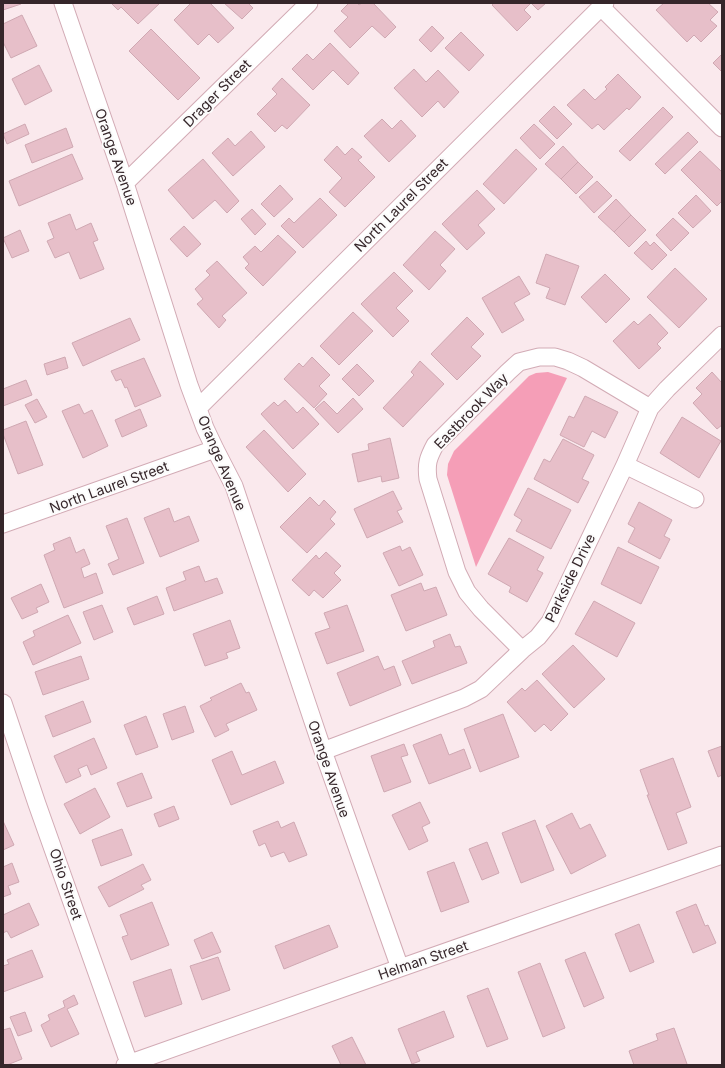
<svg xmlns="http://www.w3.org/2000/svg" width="725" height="1068" viewBox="0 0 725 1068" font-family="Inter,sans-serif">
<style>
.green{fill:#f59eb7}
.building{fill:#e7bfc9;stroke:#cfa8b2}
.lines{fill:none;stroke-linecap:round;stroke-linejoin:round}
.minor-casing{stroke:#d2abb5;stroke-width:19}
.minor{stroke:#fff;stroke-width:17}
.labels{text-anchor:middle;stroke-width:4;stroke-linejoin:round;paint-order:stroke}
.street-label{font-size:14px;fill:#35262a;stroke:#fbfbfb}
</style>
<rect width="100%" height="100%" fill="#fae9ed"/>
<path class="green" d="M 548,372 L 567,378 L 476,567 L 447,475 L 448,464 L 454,451 L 529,376 L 536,373 Z"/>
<path class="building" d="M 3,3 L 21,3 L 21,4 L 3,10 Z
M 111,3 L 160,3 L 138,24 L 121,7 L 118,10 Z
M 191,3 L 210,3 L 234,28 L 218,43 L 209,34 L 198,45 L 174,20 Z
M 224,3 L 248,3 L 253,8 L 242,19 Z
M 349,3 L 357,3 L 359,5 L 362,3 L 373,3 L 396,27 L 385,38 L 372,26 L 350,48 L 334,31 L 348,17 L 341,11 Z
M 494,3 L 546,3 L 538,10 L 531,3 L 524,10 L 531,17 L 517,31 L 492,5 Z
M 664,3 L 708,3 L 718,12 L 710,20 L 717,26 L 701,42 L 694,35 L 687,42 L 656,10 Z
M 22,15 L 37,46 L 11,58 L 3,42 L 3,24 Z
M 432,26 L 444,38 L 431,52 L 419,40 Z
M 151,29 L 200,78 L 178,100 L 129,51 Z
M 461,32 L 484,55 L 469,71 L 445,48 Z
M 330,43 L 359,73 L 348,85 L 333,70 L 313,90 L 292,69 L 307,54 L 313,60 Z
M 722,54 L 722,72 L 713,63 Z
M 39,65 L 52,91 L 25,105 L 12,79 Z
M 414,69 L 426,82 L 438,70 L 459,92 L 444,108 L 438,101 L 422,117 L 394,88 Z
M 618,74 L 641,97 L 629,110 L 627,108 L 604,130 L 598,124 L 592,129 L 567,105 L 584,89 L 595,100 L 607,89 L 605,87 Z
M 282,78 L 310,105 L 287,129 L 282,125 L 275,132 L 257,114 L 277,94 L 272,89 Z
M 554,106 L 572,124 L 557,139 L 539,121 Z
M 663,107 L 673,117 L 630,161 L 619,151 Z
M 382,119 L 392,129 L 401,120 L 416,136 L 389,162 L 364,136 Z
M 25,124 L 29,134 L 7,144 L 3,134 Z
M 534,124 L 555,144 L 540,159 L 520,138 Z
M 66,128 L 73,147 L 32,163 L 25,145 Z
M 251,131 L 265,147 L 233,176 L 212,153 L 228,138 L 235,146 Z
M 688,132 L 698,142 L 665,174 L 655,164 Z
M 337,146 L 345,155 L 352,148 L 362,157 L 358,160 L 375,177 L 345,207 L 329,192 L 342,178 L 324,160 Z
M 563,146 L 578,162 L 561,179 L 545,164 Z
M 516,149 L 537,169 L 504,204 L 483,184 Z
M 700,151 L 722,172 L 722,201 L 717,206 L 681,170 Z
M 72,154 L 83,179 L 19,206 L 9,181 Z
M 203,159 L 239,201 L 227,213 L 215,200 L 193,219 L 168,190 Z
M 578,162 L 593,177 L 576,194 L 561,179 Z
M 597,181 L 612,196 L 594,213 L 579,197 Z
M 280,185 L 293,199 L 274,217 L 261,204 Z
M 477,190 L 495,209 L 478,225 L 485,233 L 467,250 L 442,224 Z
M 696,195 L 711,211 L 693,228 L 678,213 Z
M 320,198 L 337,215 L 303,248 L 281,226 L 289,218 L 294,223 Z
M 616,199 L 631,215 L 614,232 L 598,217 Z
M 252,209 L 266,224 L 255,235 L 241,219 Z
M 70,214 L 76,230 L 91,223 L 98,240 L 93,242 L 104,269 L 80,279 L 69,252 L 55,258 L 47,241 L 54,238 L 48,223 Z
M 631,215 L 646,230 L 629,247 L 614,232 Z
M 673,218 L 689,233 L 671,251 L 656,235 Z
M 184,226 L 201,244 L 187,257 L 170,239 Z
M 20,230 L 29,251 L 12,258 L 3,238 Z
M 435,231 L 455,249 L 440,265 L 446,271 L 429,290 L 403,265 Z
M 278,235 L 296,252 L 263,286 L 245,268 L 249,264 L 243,257 L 255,246 L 261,252 Z
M 646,241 L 650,246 L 654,242 L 667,255 L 652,270 L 634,253 Z
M 546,254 L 579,266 L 565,305 L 546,298 L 550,288 L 536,283 Z
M 217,261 L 247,293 L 222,316 L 226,320 L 219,328 L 197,304 L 203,299 L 195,289 L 210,275 L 206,271 Z
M 675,268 L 707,299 L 679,328 L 647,297 Z
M 394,272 L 413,291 L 396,308 L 409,321 L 393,337 L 361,304 Z
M 605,274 L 630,299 L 606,323 L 581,297 Z
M 519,276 L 530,294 L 514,303 L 524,320 L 502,333 L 482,298 Z
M 353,312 L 373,331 L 339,365 L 320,346 Z
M 650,314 L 668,333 L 657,344 L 661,348 L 639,369 L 613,341 L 634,321 L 638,325 Z
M 467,317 L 484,334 L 471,347 L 481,356 L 457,380 L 431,354 Z
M 130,318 L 140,340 L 83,366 L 72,343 Z
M 65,357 L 68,368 L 47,375 L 44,364 Z
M 312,357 L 330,375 L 319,386 L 327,394 L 314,408 L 284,379 L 299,363 L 303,367 Z
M 144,358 L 161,396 L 135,407 L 127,387 L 125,388 L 121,379 L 116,381 L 111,371 Z
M 420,361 L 444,384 L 403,427 L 383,408 L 414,375 L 411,372 Z
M 357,364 L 374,381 L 359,396 L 342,379 Z
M 712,372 L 722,383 L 722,425 L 717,429 L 693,403 L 702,394 L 696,388 Z
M 26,380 L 32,395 L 3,406 L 3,389 Z
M 585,396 L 618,412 L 605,438 L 592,431 L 584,447 L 560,435 L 569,416 L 574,418 Z
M 353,398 L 363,409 L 338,433 L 315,409 L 324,401 L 337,414 Z
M 37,399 L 47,417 L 35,423 L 25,405 Z
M 285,400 L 297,413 L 303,407 L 319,424 L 293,449 L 261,414 L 274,402 L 278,406 Z
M 79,404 L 84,414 L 92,410 L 108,446 L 83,458 L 62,411 Z
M 140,409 L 147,426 L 122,437 L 115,420 Z
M 682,417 L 721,441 L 699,478 L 660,453 Z
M 26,421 L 43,465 L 18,474 L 3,434 L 3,430 Z
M 264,430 L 306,474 L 288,492 L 246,447 Z
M 390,438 L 399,478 L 382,482 L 381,476 L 358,482 L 352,454 L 369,450 L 368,444 Z
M 563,439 L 594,455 L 582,479 L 589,482 L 578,503 L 534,479 L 544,459 L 550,462 Z
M 528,488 L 571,510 L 551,549 L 516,531 L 522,520 L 514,515 Z
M 393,491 L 402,509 L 397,511 L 403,522 L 367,538 L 354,509 Z
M 310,497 L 319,506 L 324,500 L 336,512 L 330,519 L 335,524 L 307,553 L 280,527 Z
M 639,502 L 672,520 L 664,536 L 670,539 L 660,559 L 628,542 L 635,528 L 628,524 Z
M 169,508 L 174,522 L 189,516 L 199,541 L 160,557 L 144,518 Z
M 127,518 L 144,563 L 113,575 L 108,564 L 119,559 L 106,526 Z
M 70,537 L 76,553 L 84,549 L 90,564 L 81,568 L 84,578 L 96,573 L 103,593 L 64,608 L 44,555 L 55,550 L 53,544 Z
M 509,538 L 544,557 L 537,570 L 543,573 L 527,602 L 509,592 L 511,587 L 488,574 Z
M 400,546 L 402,551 L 410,547 L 423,575 L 399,586 L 383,553 Z
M 618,547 L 659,567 L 641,604 L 601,584 Z
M 326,552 L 341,566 L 334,573 L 341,580 L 323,598 L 314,590 L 309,596 L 292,580 L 316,555 L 319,559 Z
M 199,566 L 205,582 L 217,578 L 223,593 L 174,611 L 166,588 L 186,580 L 183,572 Z
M 421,583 L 424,591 L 436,587 L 447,615 L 406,631 L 391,595 Z
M 41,584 L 49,602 L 36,608 L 38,612 L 22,619 L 11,598 Z
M 157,596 L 164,614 L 134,625 L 127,608 Z
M 594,601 L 635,623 L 617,657 L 575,634 Z
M 102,605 L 113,632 L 94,640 L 83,612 Z
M 347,605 L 364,651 L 327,664 L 315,633 L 330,628 L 324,613 Z
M 68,615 L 81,643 L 33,665 L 23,642 L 35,636 L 33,631 Z
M 230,620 L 240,648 L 226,653 L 228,658 L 205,666 L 193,634 Z
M 450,634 L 455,647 L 460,646 L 467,663 L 412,684 L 402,661 L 435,647 L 433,641 Z
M 573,645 L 605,679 L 574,708 L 542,674 Z
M 81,656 L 89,679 L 43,695 L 35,672 Z
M 378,656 L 384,670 L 394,666 L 401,685 L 350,706 L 337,673 Z
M 537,680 L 568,714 L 551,731 L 544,724 L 535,732 L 507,702 L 522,688 L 525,691 Z
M 241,683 L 246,693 L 249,692 L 257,710 L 226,724 L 229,730 L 215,737 L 200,706 L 212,700 L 210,698 Z
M 83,701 L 91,722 L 53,737 L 45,716 Z
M 185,706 L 194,732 L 172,740 L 163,714 Z
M 503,714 L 519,757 L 480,772 L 464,729 Z
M 146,716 L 158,747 L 136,755 L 124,725 Z
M 441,734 L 449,755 L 464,749 L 471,768 L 429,784 L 413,745 Z
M 94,738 L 107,768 L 91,775 L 87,765 L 78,769 L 81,776 L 66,783 L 54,756 Z
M 404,744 L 408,755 L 401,757 L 411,782 L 384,792 L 371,756 Z
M 722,746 L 722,775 L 718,777 L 708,751 Z
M 232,751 L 242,775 L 275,761 L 284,783 L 231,805 L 212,760 Z
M 673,758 L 691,807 L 676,813 L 687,843 L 668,850 L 647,795 L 649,795 L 640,770 Z
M 142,773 L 152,798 L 127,807 L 117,783 Z
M 95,788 L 110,817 L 80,834 L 64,804 Z
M 420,802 L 430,823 L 422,827 L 428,841 L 409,850 L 392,815 Z
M 174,806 L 179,819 L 159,827 L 154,814 Z
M 572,813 L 580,829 L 590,824 L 606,856 L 571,874 L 546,826 Z
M 535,820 L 554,870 L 521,883 L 502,833 Z
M 3,821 L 14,845 L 3,850 Z
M 278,821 L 281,828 L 294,822 L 307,855 L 289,862 L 284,852 L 271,857 L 265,843 L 259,846 L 253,831 Z
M 122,829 L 132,855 L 101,866 L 92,840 Z
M 487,842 L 499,873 L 482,880 L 469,849 Z
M 454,862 L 469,902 L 441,912 L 427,872 Z
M 12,863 L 19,882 L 8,886 L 11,894 L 3,897 L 3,867 Z
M 143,864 L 151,880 L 141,885 L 144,889 L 109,907 L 98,887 Z
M 152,902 L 169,945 L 131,960 L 122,937 L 128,935 L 120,915 Z
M 29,903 L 39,925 L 11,938 L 7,931 L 3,933 L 3,915 Z
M 696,904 L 705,926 L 708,925 L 716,943 L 693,953 L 676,912 Z
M 639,924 L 654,962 L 630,972 L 615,934 Z
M 329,925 L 338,947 L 284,969 L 275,946 Z
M 212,932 L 221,952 L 202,959 L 194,940 Z
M 32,950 L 43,977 L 3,992 L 3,966 L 9,964 L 7,960 Z
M 585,952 L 604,998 L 584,1007 L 565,960 Z
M 218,957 L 230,990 L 202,1000 L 190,966 Z
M 540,963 L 565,1028 L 543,1037 L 518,972 Z
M 171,969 L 182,1004 L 145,1017 L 133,982 Z
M 488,988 L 508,1039 L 487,1047 L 467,996 Z
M 74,995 L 78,1004 L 67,1009 L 79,1034 L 51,1047 L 41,1025 L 50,1020 L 48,1015 L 65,1007 L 63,1001 Z
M 444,1011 L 454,1037 L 416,1052 L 420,1061 L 412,1064 L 398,1029 Z
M 25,1012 L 32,1031 L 18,1036 L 10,1017 Z
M 10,1028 L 22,1059 L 7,1065 L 3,1065 L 3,1030 Z
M 674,1028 L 687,1064 L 685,1065 L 634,1065 L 629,1051 L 658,1040 L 656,1034 Z
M 352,1037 L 366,1065 L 341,1065 L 332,1046 Z"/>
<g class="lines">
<defs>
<path id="minor" d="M 63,3 L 125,183 L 189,385 L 205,428 L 215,449 L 234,486 L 323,751 L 400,968
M 601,7 L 722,128
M 125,183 L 309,3
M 198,408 L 605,3
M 625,465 L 695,499
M 3,524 L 215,449
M 522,650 L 481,609 L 467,592 L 457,572 L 428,479 C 426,464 428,458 435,445 L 508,372 L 519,362 L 539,357 L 555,357 L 568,361 L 583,368 L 650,408
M 3,703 L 37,804 L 129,1063
M 323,751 L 464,698 L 481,689 L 522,650 L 538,637 L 550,622 L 625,465 L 650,408 L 667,389 L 722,335
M 125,1065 L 400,968 L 722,855"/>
</defs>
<use href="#minor" class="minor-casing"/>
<use href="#minor" class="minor"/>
</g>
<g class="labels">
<g class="street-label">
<text transform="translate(217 93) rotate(-45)" y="5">Drager Street</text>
<text transform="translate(116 157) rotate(71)" y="5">Orange Avenue</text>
<text transform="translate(401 205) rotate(-45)" y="5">North Laurel Street</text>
<text transform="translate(471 411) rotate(-46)" y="5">Eastbrook Way</text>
<text transform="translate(222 463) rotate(67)" y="5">Orange Avenue</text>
<text transform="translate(109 487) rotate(-20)" y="5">North Laurel Street</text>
<text transform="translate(570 578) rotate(-64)" y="5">Parkside Drive</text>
<text transform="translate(329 769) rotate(71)" y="5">Orange Avenue</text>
<text transform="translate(66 884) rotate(71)" y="5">Ohio Street</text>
<text transform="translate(423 960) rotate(-19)" y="5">Helman Street</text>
</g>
</g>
<rect width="725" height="1068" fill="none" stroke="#35262a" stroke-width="8"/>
</svg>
